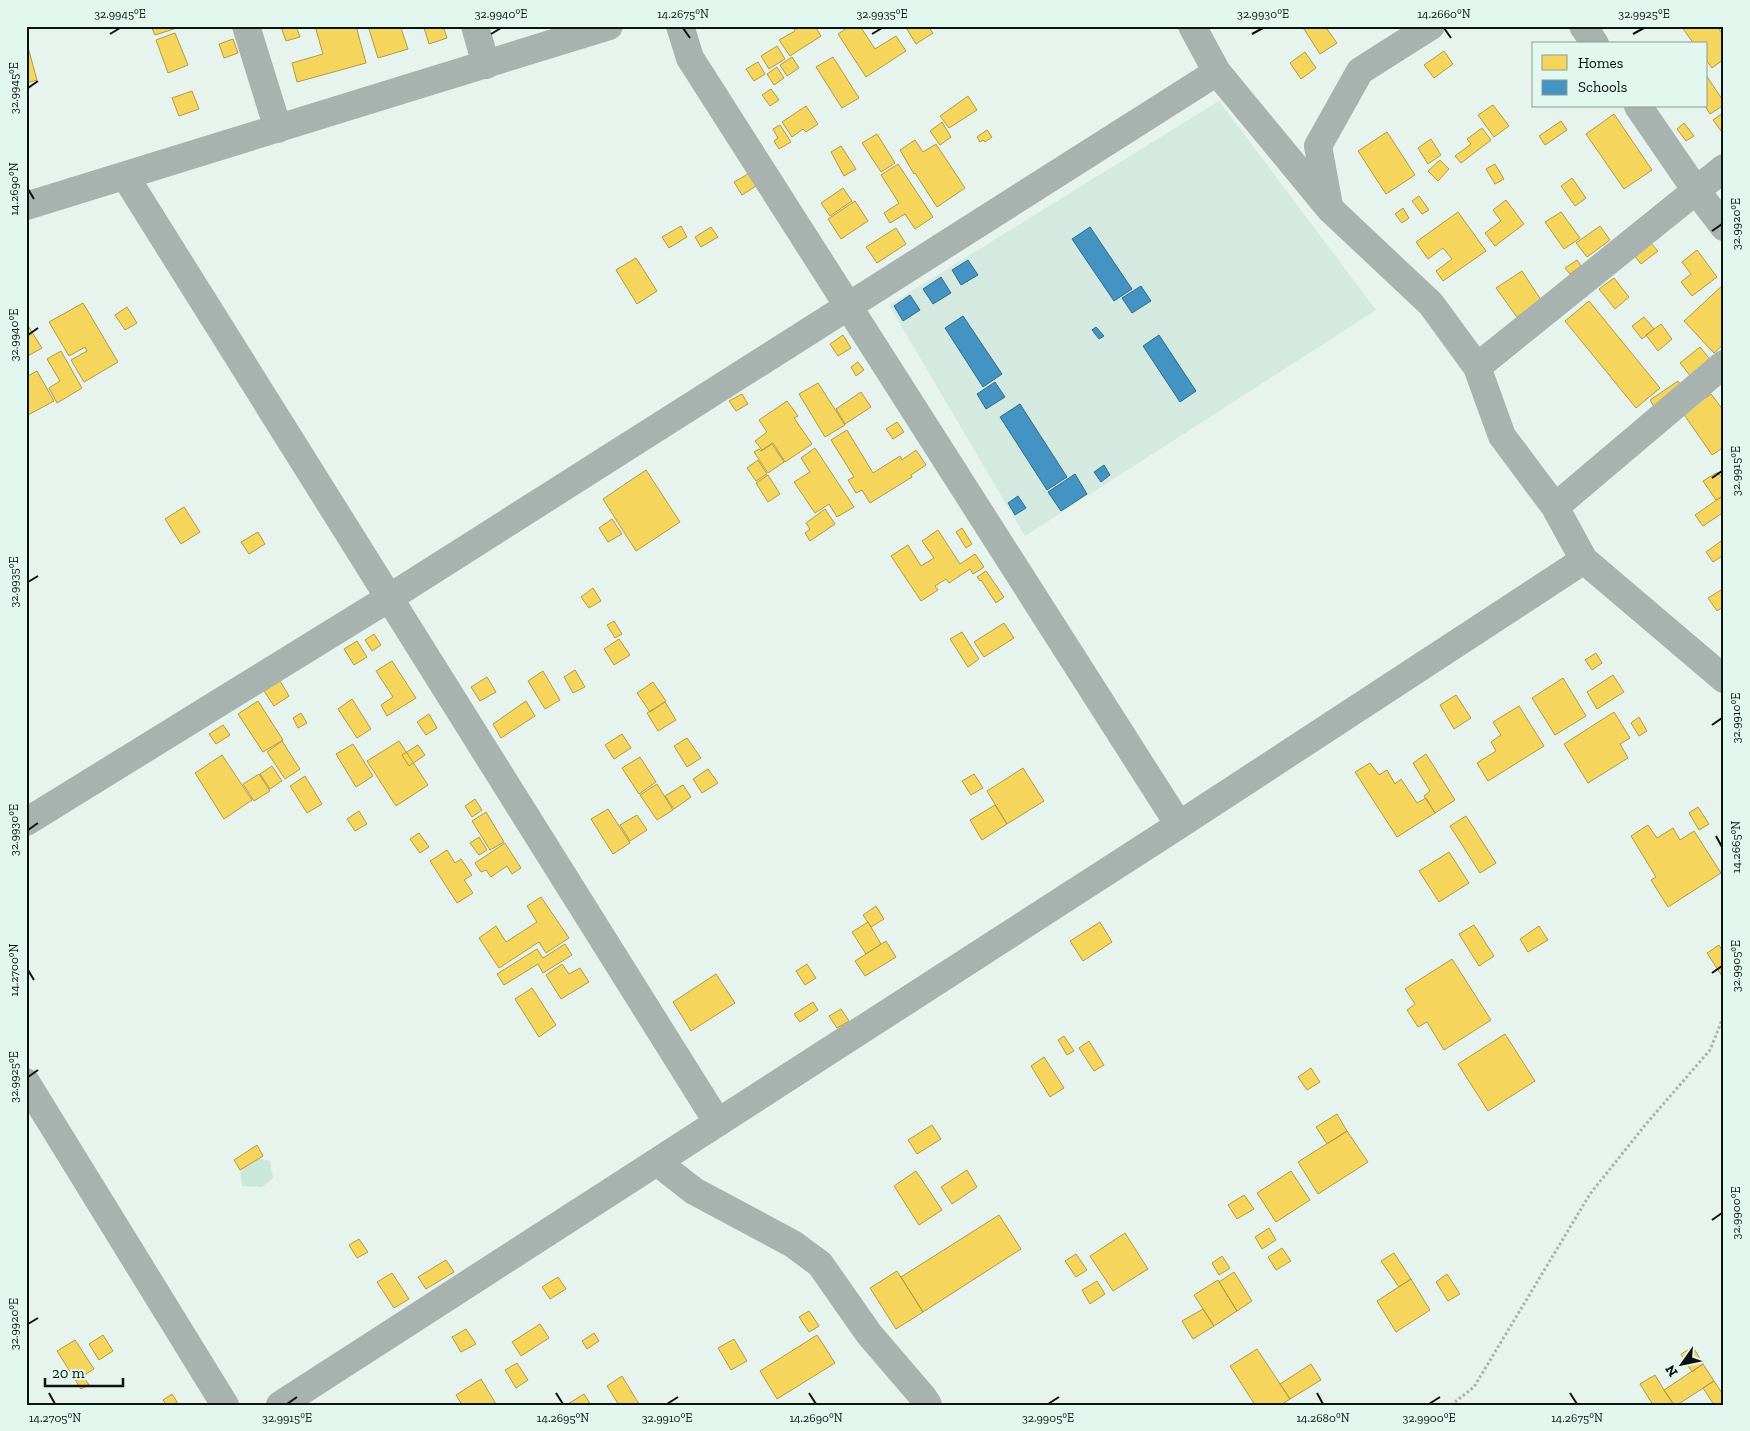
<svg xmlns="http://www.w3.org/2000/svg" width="1750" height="1431" viewBox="0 0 1750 1431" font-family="'Zilla Slab',serif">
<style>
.built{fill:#d4e9df}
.green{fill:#cae7da}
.homes{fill:#f6d55c;stroke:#b09b45}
.schools{fill:#4393c3;stroke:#326d8d}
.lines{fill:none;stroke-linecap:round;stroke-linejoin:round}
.path{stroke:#aab2af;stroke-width:3;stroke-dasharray:2.5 2.5;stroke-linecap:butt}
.minor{stroke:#a8b2ae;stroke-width:28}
.ticks{fill:none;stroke:#0b1310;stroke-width:2}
.neatline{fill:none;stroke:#0b1310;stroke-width:2}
.ticks-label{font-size:12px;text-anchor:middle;fill:#0b1310}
</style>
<rect width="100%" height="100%" fill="#e7f3ed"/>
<path class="built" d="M 1219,101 L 1376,310 L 1025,536 L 889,305 Z"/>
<path class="green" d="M 254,1157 L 270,1161 L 273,1178 L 262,1187 L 242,1186 L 240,1166 Z"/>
<path class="homes" d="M 151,26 L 176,26 L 177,28 L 155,35 Z
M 284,26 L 296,26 L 300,37 L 286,41 L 281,27 Z
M 315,26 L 356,26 L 366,63 L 297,82 L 292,63 L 323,54 Z
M 368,26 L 406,26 L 401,28 L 408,49 L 378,58 Z
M 431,26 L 443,26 L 447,38 L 429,44 L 424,28 Z
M 792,26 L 815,26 L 821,36 L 790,56 L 779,40 L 795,31 Z
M 850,26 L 860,26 L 875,49 L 896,36 L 906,51 L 866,77 L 838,34 Z
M 905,26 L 928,26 L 933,33 L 916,44 Z
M 1302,26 L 1325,26 L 1337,43 L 1320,54 Z
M 1681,26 L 1717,26 L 1724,36 L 1724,59 L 1712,68 L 1706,60 L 1706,44 L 1694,44 Z
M 175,33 L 188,65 L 168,73 L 156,40 Z
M 233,39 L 238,53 L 224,58 L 219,44 Z
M 26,40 L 37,80 L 26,83 Z
M 777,46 L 785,59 L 769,69 L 761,56 Z
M 1444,51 L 1453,64 L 1434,78 L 1424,65 Z
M 1305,52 L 1316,68 L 1301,79 L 1290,63 Z
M 792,57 L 799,68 L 787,76 L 780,65 Z
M 833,57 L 859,98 L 842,108 L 816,67 Z
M 758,62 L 765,74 L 754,81 L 746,69 Z
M 777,67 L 784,78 L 774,85 L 767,74 Z
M 1706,75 L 1724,102 L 1724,105 L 1710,114 L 1705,106 L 1706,106 Z
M 771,89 L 779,100 L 770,106 L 762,95 Z
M 192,91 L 199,109 L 179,116 L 172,98 Z
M 968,96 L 977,110 L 949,128 L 940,116 Z
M 1493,105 L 1509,126 L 1494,137 L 1478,115 Z
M 806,106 L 818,124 L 806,132 L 803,129 L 792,137 L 782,122 Z
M 1724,112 L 1724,135 L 1713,120 Z
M 1614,114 L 1652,170 L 1624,189 L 1586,134 Z
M 1561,121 L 1567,130 L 1545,145 L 1539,136 Z
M 942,122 L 951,137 L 940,145 L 930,131 Z
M 1684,123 L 1694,136 L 1686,141 L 1677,129 Z
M 780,125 L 791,142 L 779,149 L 774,141 L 778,138 L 773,129 Z
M 1482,128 L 1491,140 L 1461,163 L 1455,156 L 1471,144 L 1467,139 Z
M 987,130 L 992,137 L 985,142 L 983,140 L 980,142 L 977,137 Z
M 1387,132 L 1415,175 L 1386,194 L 1358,151 Z
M 877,134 L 895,163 L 881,172 L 862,143 Z
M 1431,139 L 1441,155 L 1428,164 L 1418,148 Z
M 915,140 L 923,152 L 936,144 L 965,188 L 937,207 L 915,173 L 914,174 L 900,150 Z
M 841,146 L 856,169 L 844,176 L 831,152 Z
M 1440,160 L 1449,169 L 1438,181 L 1428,171 Z
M 898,164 L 933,217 L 915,229 L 905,214 L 890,223 L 884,213 L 899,203 L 881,175 Z
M 1495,164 L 1504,179 L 1495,184 L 1486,169 Z
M 748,174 L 756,186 L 742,195 L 734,182 Z
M 1572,178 L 1586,198 L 1575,206 L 1561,186 Z
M 843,188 L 852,201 L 830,216 L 821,203 Z
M 1419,196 L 1429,210 L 1422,214 L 1412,201 Z
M 1506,200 L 1524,224 L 1495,246 L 1485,233 L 1501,221 L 1493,210 Z
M 855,201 L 868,221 L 841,239 L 828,219 Z
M 1403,208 L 1409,218 L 1402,223 L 1395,214 Z
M 1458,212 L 1486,251 L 1443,281 L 1436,271 L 1452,259 L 1443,248 L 1428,259 L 1416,242 Z
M 1561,212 L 1580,238 L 1564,249 L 1545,222 Z
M 681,226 L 687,237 L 669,248 L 662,237 Z
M 1600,226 L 1610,240 L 1587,257 L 1576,243 Z
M 711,227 L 718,237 L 701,247 L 695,237 Z
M 896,228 L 906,244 L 877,263 L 866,247 Z
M 1649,241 L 1658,251 L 1641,264 L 1633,254 Z
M 1697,250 L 1717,277 L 1692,296 L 1681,282 L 1691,274 L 1682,262 Z
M 636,258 L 657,291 L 637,304 L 616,270 Z
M 1577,260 L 1581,266 L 1570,274 L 1565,268 Z
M 1522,271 L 1541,300 L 1517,317 L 1496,288 Z
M 1614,278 L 1629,297 L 1615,309 L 1599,289 Z
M 1724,284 L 1724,344 L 1714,353 L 1684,321 Z
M 1589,301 L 1660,388 L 1636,408 L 1565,321 Z
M 83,303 L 118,362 L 84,382 L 71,360 L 87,351 L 85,347 L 69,356 L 49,322 Z
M 127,307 L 137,323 L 125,330 L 115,315 Z
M 1644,317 L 1654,329 L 1642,339 L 1632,326 Z
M 1661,324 L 1672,339 L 1658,351 L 1646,335 Z
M 28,326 L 42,348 L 26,357 L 26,327 Z
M 843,335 L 851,348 L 838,356 L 830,344 Z
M 1700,347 L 1712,362 L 1692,378 L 1680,363 Z
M 61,351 L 82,388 L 57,403 L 49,388 L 60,381 L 47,359 Z
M 858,362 L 864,370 L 856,376 L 851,367 Z
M 37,371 L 54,401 L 26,416 L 26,377 Z
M 1678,381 L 1685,391 L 1656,410 L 1650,400 Z
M 818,383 L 845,425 L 825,437 L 799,394 Z
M 861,392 L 871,407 L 845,424 L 836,409 Z
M 742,394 L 748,404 L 736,411 L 729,401 Z
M 1711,394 L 1724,411 L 1724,447 L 1712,455 L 1683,413 Z
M 787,401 L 798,416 L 794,418 L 812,444 L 785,462 L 773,443 L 762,450 L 755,441 L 767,432 L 759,420 Z
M 897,422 L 904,432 L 893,439 L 886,429 Z
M 847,430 L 873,473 L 900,456 L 902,460 L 916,450 L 926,465 L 911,475 L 912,477 L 870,503 L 862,490 L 856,493 L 848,480 L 854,477 L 831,440 Z
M 772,444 L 784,462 L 768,473 L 754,452 L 759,449 L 761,451 Z
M 815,448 L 854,507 L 837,517 L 829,504 L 815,513 L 794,482 L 810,472 L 801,458 Z
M 758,460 L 767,474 L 756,481 L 747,468 Z
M 646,470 L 680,522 L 636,551 L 603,499 Z
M 1718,472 L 1724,481 L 1724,495 L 1716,500 L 1703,481 Z
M 768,475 L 780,494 L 768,502 L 756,483 Z
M 1724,495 L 1724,512 L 1703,526 L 1695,515 Z
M 184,507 L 200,532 L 181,544 L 165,519 Z
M 825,509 L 835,524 L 810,541 L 805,533 L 810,529 L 806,523 Z
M 612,519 L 622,534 L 608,542 L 599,528 Z
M 962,528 L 972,544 L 966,548 L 956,532 Z
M 938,530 L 960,564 L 975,554 L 984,567 L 973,574 L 970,569 L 949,583 L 946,579 L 935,586 L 938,590 L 921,601 L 891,556 L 908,545 L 921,566 L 934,558 L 922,541 Z
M 258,532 L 265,544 L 249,554 L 241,542 Z
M 1724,539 L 1724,555 L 1713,562 L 1706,552 Z
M 986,571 L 1004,597 L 996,603 L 981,580 L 980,581 L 977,577 Z
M 593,588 L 601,601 L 589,608 L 581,597 Z
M 1724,588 L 1724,606 L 1717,611 L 1708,598 Z
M 614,621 L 622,634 L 615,638 L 607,625 Z
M 1004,623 L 1014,638 L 984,657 L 974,642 Z
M 962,632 L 979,659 L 968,667 L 950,639 Z
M 374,634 L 381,645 L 372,651 L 365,640 Z
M 619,639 L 630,655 L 614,665 L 604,649 Z
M 357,641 L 367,657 L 354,665 L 344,649 Z
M 1596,653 L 1602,663 L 1592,670 L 1585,660 Z
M 392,661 L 416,698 L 387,716 L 381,705 L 393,697 L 376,671 Z
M 575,670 L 585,687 L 573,693 L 564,677 Z
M 543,671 L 560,700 L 545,709 L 528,681 Z
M 1613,675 L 1624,692 L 1597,709 L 1587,692 Z
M 487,677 L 496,692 L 480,701 L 471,687 Z
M 1563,678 L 1586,716 L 1555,735 L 1532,698 Z
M 280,681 L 289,696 L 274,706 L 264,691 Z
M 653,682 L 666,701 L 650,712 L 637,693 Z
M 1456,695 L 1471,718 L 1454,729 L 1440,705 Z
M 352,699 L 371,729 L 357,738 L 338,709 Z
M 258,701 L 283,740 L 263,752 L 238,714 Z
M 526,701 L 535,716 L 501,738 L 493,724 Z
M 665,702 L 676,720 L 658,731 L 647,713 Z
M 1519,706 L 1544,746 L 1488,781 L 1477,763 L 1496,751 L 1491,742 L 1501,735 L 1493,722 Z
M 1614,712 L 1630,738 L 1620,744 L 1628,758 L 1588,783 L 1564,744 Z
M 301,713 L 307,723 L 298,728 L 293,718 Z
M 429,714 L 437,728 L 426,735 L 417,722 Z
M 1639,717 L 1647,731 L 1639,736 L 1631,723 Z
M 223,725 L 230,735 L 216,744 L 209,734 Z
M 622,734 L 631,748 L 614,759 L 605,745 Z
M 687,738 L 701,758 L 687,767 L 674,746 Z
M 282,741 L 300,769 L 285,779 L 267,752 Z
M 399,741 L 428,785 L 396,806 L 367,761 Z
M 353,744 L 373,776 L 356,787 L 336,754 Z
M 418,745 L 425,755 L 409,766 L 402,755 Z
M 1426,754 L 1455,800 L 1435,813 L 1424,796 L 1430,791 L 1413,763 Z
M 222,755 L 252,800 L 224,819 L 195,773 Z
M 640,757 L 656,782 L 639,794 L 622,768 Z
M 1370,763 L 1379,775 L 1387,770 L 1395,784 L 1401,779 L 1417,803 L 1426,798 L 1435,813 L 1397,837 L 1355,772 Z
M 272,766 L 282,781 L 270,789 L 260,774 Z
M 1023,768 L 1044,801 L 1007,824 L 987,791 Z
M 708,769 L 718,783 L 702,793 L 693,779 Z
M 259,774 L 270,791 L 254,801 L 243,784 Z
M 974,774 L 983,788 L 971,795 L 962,781 Z
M 305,776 L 322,804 L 307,813 L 290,786 Z
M 657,784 L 673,810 L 657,820 L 640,795 Z
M 683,785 L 691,797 L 674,809 L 665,796 Z
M 475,799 L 482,810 L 472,817 L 465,806 Z
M 995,805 L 1007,824 L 982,840 L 970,820 Z
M 1698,807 L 1709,824 L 1699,830 L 1689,813 Z
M 608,809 L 630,843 L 613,854 L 591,819 Z
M 359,811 L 367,824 L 355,831 L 347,819 Z
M 486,812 L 504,842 L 490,850 L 472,821 Z
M 637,815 L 647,830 L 630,841 L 620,825 Z
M 1466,816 L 1496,863 L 1480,873 L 1450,826 Z
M 1648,825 L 1657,838 L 1673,828 L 1680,840 L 1694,831 L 1721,873 L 1668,907 L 1651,880 L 1656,877 L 1631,836 Z
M 419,833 L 429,847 L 420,853 L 410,839 Z
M 479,837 L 487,850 L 479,855 L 470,843 Z
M 505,843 L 521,868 L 512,874 L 507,866 L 491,877 L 486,870 L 481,872 L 475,863 Z
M 447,850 L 455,863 L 461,859 L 472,875 L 464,880 L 473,893 L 457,903 L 430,861 Z
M 1449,852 L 1469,883 L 1439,902 L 1419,871 Z
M 541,897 L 569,938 L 546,953 L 539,942 L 499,968 L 479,938 L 496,926 L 506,942 L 537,922 L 527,906 Z
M 876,906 L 884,919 L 871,927 L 863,915 Z
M 868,922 L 881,944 L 866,954 L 852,932 Z
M 1100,922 L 1112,942 L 1083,961 L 1070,941 Z
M 1474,925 L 1494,956 L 1479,966 L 1459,934 Z
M 1539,926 L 1548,940 L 1528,952 L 1520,939 Z
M 886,941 L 896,957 L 865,976 L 855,961 Z
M 565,944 L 572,955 L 543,973 L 538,964 L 504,985 L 497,974 L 537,949 L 543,958 Z
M 1719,945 L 1724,953 L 1724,979 L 1707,953 Z
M 1452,959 L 1491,1020 L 1444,1050 L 1427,1022 L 1418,1027 L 1407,1010 L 1415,1004 L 1405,989 Z
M 562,964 L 569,974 L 580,968 L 589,982 L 561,999 L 546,975 Z
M 807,964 L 816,978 L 805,985 L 796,971 Z
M 716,974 L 735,1003 L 691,1031 L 673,1002 Z
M 532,988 L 556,1025 L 539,1037 L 515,999 Z
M 813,1002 L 818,1010 L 800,1022 L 794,1014 Z
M 841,1009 L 849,1021 L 837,1028 L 829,1016 Z
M 1505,1034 L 1535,1081 L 1488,1111 L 1458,1064 Z
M 1064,1036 L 1074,1051 L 1067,1055 L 1058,1040 Z
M 1089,1041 L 1104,1065 L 1094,1071 L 1079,1048 Z
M 1044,1057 L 1064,1088 L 1050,1097 L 1031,1066 Z
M 1311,1068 L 1320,1082 L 1307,1090 L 1298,1077 Z
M 1337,1114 L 1347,1131 L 1327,1144 L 1316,1127 Z
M 932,1125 L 941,1139 L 917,1154 L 908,1140 Z
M 1347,1131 L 1368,1162 L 1318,1194 L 1298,1162 Z
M 257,1145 L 263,1156 L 240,1170 L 234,1160 Z
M 967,1170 L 977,1187 L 952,1204 L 941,1187 Z
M 916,1171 L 942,1210 L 919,1225 L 894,1186 Z
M 1291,1171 L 1310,1200 L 1276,1222 L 1257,1193 Z
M 1244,1195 L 1254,1209 L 1237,1219 L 1228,1205 Z
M 999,1215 L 1021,1249 L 923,1312 L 901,1277 Z
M 1269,1228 L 1276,1240 L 1262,1249 L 1255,1237 Z
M 1125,1233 L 1148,1269 L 1113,1291 L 1090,1256 Z
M 359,1239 L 368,1252 L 357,1258 L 349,1245 Z
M 1282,1248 L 1291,1261 L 1276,1270 L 1268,1257 Z
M 1394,1253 L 1411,1279 L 1399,1287 L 1381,1261 Z
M 1076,1254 L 1087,1270 L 1076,1277 L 1065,1261 Z
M 1222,1256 L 1230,1268 L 1219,1275 L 1212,1263 Z
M 446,1260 L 454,1272 L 426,1289 L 418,1277 Z
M 897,1271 L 923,1312 L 896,1329 L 870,1288 Z
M 1234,1272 L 1252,1301 L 1237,1311 L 1219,1282 Z
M 392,1273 L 409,1299 L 394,1308 L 377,1282 Z
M 1447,1274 L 1460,1294 L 1448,1301 L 1436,1282 Z
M 558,1277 L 566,1289 L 550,1299 L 542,1287 Z
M 1411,1279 L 1430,1310 L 1396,1332 L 1377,1301 Z
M 1218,1280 L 1237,1311 L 1214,1326 L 1194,1295 Z
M 1097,1281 L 1105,1294 L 1090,1304 L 1082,1290 Z
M 1203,1309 L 1214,1326 L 1193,1339 L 1182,1321 Z
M 809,1311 L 819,1326 L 809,1332 L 799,1317 Z
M 540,1324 L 549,1338 L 521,1356 L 512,1342 Z
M 466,1329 L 476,1344 L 461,1352 L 452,1337 Z
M 594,1333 L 599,1341 L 587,1349 L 582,1341 Z
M 103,1335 L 113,1351 L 99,1360 L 89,1344 Z
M 817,1335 L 835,1363 L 777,1399 L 760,1371 Z
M 734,1339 L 747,1361 L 731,1370 L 718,1348 Z
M 75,1340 L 94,1369 L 83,1376 L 89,1385 L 81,1389 L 57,1351 Z
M 1693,1347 L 1703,1364 L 1692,1372 L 1681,1354 Z
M 1257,1349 L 1290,1399 L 1281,1405 L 1255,1405 L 1230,1366 Z
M 517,1363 L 528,1380 L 516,1388 L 505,1370 Z
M 1311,1364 L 1321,1380 L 1290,1399 L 1280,1384 Z
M 1703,1364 L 1714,1381 L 1677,1405 L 1674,1405 L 1664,1390 Z
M 1655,1375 L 1664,1390 L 1674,1405 L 1653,1405 L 1640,1384 Z
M 622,1376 L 639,1404 L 637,1405 L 619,1405 L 607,1386 Z
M 481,1379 L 496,1404 L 462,1405 L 456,1395 Z
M 1714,1381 L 1724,1396 L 1724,1405 L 1714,1405 L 1703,1388 Z
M 172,1394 L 179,1405 L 166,1405 L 163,1400 Z
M 584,1394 L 591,1405 L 566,1405 Z"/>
<path class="schools" d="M 1090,227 L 1132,289 L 1114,301 L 1072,239 Z
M 968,260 L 978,275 L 961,285 L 952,270 Z
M 941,277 L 951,293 L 933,304 L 923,289 Z
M 1141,286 L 1151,301 L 1132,313 L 1122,298 Z
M 910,295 L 920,310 L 903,321 L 894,306 Z
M 963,316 L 1002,374 L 983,387 L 945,328 Z
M 1096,327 L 1104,336 L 1099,339 L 1092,330 Z
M 1159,335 L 1196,391 L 1180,402 L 1143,346 Z
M 995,382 L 1005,397 L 986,409 L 977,394 Z
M 1020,404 L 1067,477 L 1047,490 L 1000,417 Z
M 1104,465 L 1110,475 L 1101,482 L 1094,472 Z
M 1075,474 L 1087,494 L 1061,511 L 1048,492 Z
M 1018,496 L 1026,508 L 1015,515 L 1008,503 Z"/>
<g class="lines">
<path class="path" d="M 1451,1405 L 1474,1387 L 1590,1194 L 1646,1124 L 1710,1050 L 1724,1015"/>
<path class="minor" d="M 246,26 L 278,129
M 475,26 L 486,65
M 680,26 L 690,58 L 1179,825
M 1192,26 L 1217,72 L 1330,209 L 1431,304 L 1477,367 L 1502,436 L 1555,507 L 1584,560 L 1724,679
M 1583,26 L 1595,44
M 1638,106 L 1695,189 L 1724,227
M 125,176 L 718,1123
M 26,206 L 609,26
M 1329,206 L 1318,146 L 1360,71 L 1431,26
M 1477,367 L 1724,168
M 1555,507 L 1724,364
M 26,822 L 389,598 L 1217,72
M 26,1082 L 225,1405
M 657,1162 L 694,1191 L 793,1244 L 820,1264 L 869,1334 L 923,1397 L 928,1405
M 280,1405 L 1179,825 L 1584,560"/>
</g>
<path class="ticks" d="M 683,28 L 690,38M 1444,28 L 1451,38M 110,34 L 120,28M 491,34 L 501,28M 872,34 L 882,28M 1252,34 L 1263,28M 1633,34 L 1644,28M 28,88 L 38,81M 28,189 L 34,199M 1712,231 L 1722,224M 28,335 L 38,328M 1712,478 L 1722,471M 28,582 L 38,576M 1712,725 L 1722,718M 28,830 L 38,823M 1716,836 L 1722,847M 28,970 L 34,980M 1712,973 L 1722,966M 28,1077 L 38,1070M 1712,1220 L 1722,1213M 28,1324 L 38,1318M 49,1393 L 55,1404M 556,1393 L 563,1404M 809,1393 L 816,1404M 1317,1393 L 1323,1404M 1570,1393 L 1577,1404M 287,1404 L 297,1397M 667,1404 L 678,1397M 1048,1404 L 1059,1397M 1429,1404 L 1440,1397"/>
<rect width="1750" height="1431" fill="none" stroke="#e2f8ee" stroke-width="55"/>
<rect x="1532" y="42" width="175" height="65" fill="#e2f8ee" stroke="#8c9c95"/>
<rect x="1542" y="55" width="25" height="15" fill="#f6d55c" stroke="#8c9c95"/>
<text x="1578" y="68" font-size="15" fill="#0b1310">Homes</text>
<rect x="1542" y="80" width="25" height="15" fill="#4393c3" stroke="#8c9c95"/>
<text x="1578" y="92" font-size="15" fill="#0b1310">Schools</text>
<g transform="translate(1682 1364) rotate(237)" stroke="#e2f8ee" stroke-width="4" paint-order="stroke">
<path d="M0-4L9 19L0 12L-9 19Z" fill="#0b1310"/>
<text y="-8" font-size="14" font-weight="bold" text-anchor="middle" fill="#0b1310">N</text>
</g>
<path d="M45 1378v8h78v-8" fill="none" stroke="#0b1310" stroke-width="2.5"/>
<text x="52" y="1378" font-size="15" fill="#0b1310" stroke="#e2f8ee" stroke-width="4" paint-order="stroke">20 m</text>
<rect x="28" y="28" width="1694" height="1376" class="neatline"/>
<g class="ticks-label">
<text x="120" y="18">32.9945°E</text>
<text x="501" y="18">32.9940°E</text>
<text x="683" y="18">14.2675°N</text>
<text x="882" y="18">32.9935°E</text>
<text x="1263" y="18">32.9930°E</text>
<text x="1444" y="18">14.2660°N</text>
<text x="1644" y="18">32.9925°E</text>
<text transform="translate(14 88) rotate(-90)" y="4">32.9945°E</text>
<text transform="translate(14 189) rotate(-90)" y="4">14.2690°N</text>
<text transform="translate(1736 224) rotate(-90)" y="4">32.9920°E</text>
<text transform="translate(14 335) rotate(-90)" y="4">32.9940°E</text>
<text transform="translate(1736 471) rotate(-90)" y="4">32.9915°E</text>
<text transform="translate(14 582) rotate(-90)" y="4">32.9935°E</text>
<text transform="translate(1736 718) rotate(-90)" y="4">32.9910°E</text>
<text transform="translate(14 830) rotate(-90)" y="4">32.9930°E</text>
<text transform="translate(1736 847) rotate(-90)" y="4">14.2665°N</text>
<text transform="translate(1736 966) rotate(-90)" y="4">32.9905°E</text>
<text transform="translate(14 970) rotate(-90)" y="4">14.2700°N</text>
<text transform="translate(14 1077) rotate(-90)" y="4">32.9925°E</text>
<text transform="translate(1736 1213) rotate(-90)" y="4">32.9900°E</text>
<text transform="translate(14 1324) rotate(-90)" y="4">32.9920°E</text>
<text x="55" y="1422">14.2705°N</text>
<text x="287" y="1422">32.9915°E</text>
<text x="563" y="1422">14.2695°N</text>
<text x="667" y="1422">32.9910°E</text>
<text x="816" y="1422">14.2690°N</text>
<text x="1048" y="1422">32.9905°E</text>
<text x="1323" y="1422">14.2680°N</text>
<text x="1429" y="1422">32.9900°E</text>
<text x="1577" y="1422">14.2675°N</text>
</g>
</svg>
